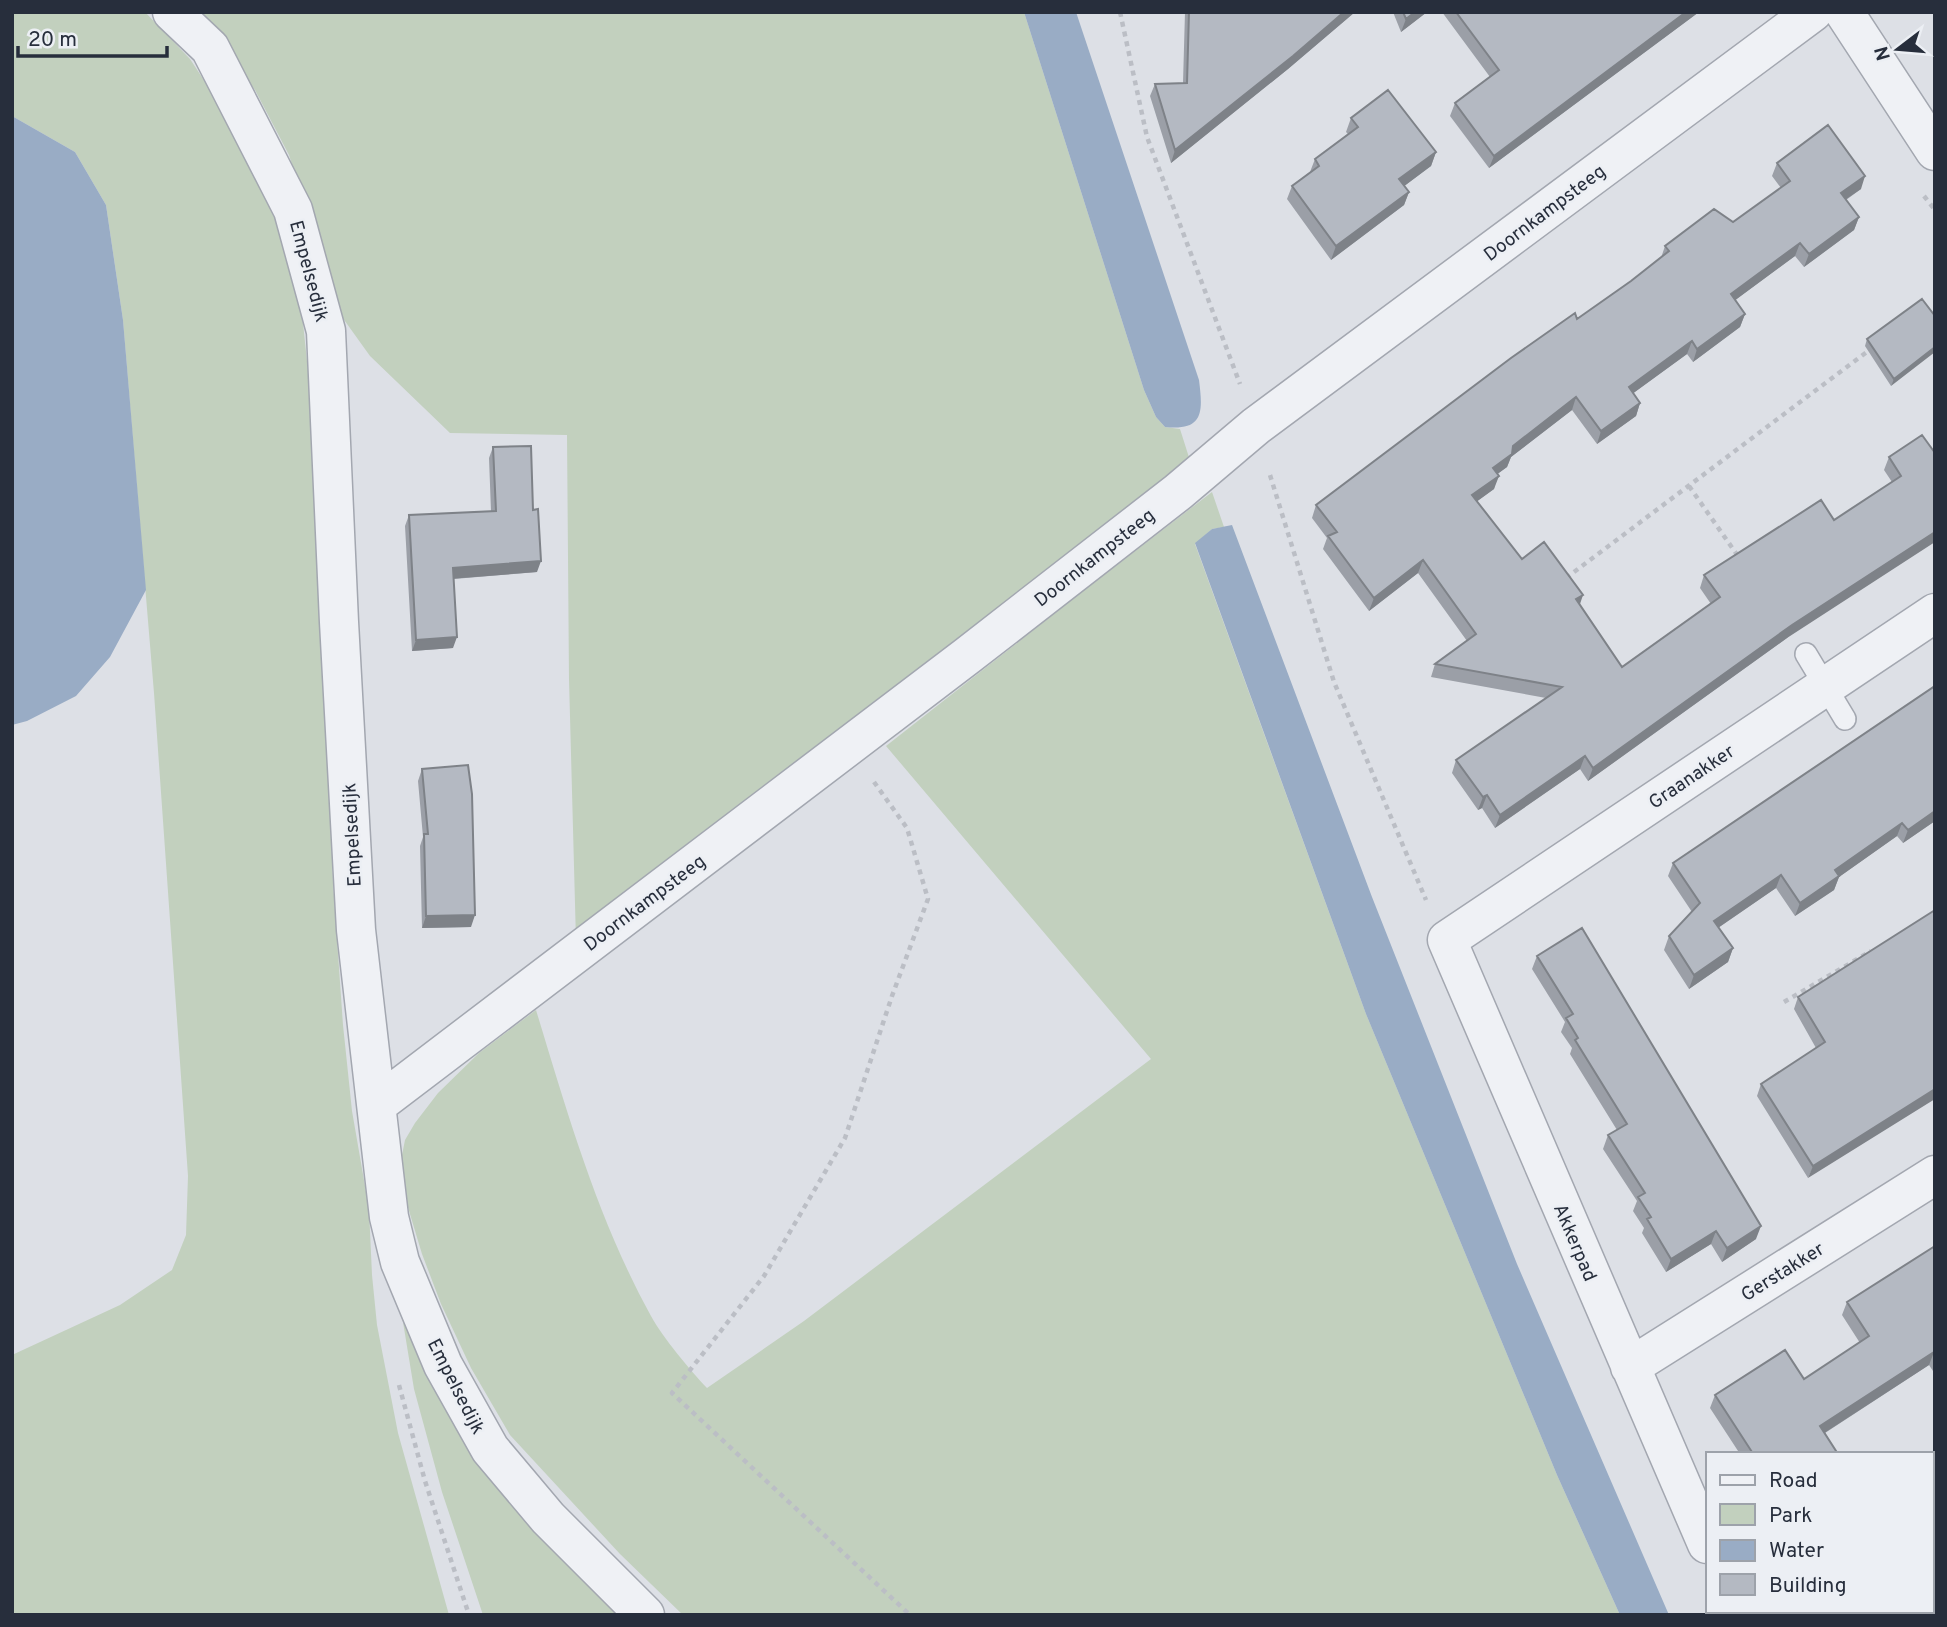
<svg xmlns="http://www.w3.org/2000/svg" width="1947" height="1627" viewBox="0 0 1947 1627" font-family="Overpass,sans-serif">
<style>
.green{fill:#c2d0be}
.water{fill:#99acc5}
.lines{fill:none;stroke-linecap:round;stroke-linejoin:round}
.service-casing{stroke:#a3a7b0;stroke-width:24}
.minor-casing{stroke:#a3a7b0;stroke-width:41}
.path{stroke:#bbbec5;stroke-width:4.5;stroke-dasharray:5 5;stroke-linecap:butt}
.service{stroke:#eff1f5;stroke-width:21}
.minor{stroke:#eff1f5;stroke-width:38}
.wall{fill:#9b9fa7}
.shaded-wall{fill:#7e8288}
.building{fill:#b4b9c2;stroke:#7e8288;stroke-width:2}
.labels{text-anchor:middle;stroke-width:5;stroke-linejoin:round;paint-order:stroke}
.street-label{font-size:19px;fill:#272e3c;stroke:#eceff4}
</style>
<rect width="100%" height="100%" fill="#dde0e6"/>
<path class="green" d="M 12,12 L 145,12 L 190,59 L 240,135 L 268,194 L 286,250 L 303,323 L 317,456 L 333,882 L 343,1025 L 352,1111 L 369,1209 L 372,1275 L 377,1325 L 398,1433 L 449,1615 L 12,1615 L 12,1355 L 120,1305 L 172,1270 L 186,1235 L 188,1176 L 154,693 L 123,320 L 106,205 L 75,152 L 12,116 Z
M 194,12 L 1024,12 L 1144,390 L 1156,417 L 1165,427 L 1180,429 L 1193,470 L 576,941 L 569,679 L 567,435 L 450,433 L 370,356 L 332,303 L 313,229 L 289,155 L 255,90 L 213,33 Z
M 1212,492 L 1224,527 L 1212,529 L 1195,544 L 1366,1014 L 1557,1475 L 1620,1615 L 683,1615 L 620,1554 L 510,1435 L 471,1368 L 441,1304 L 422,1254 L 401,1184 L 401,1160 L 405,1140 L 415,1123 L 438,1093 L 479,1053 L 536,1010 C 568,1115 598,1220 651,1316 C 663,1338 690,1370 707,1388 L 804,1321 L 1151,1059 L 886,746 L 1078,595 Z
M 403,1322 L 456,1424 L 624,1615 L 483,1615 L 442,1492 L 414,1389 Z"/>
<path class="water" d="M 1024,12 L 1076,12 L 1199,380 C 1203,412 1204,431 1165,427 L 1156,417 L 1144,390 Z
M 12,116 L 75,152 L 106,205 L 123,320 L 146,590 L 110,657 L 76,696 L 27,721 L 12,725 Z
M 1232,525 L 1372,897 L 1517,1264 L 1669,1615 L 1620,1615 L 1557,1475 L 1366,1014 L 1195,543 L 1212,529 Z"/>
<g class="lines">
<defs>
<path id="service" d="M 1806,654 L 1845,719"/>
<path id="minor" d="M 172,12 L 210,48 L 293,210 L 326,331 L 339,622 L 356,930 L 389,1217 L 400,1262 L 443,1365 L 490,1449 L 548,1518 L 645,1615
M 1844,12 L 1935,151
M 378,1104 L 967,656 L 1178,492 L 1256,426 L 1813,12
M 1630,1367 L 1935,1175
M 1707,1544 L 1447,940 L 1935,613
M 1737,1611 L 1738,1615"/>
</defs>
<use href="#service" class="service-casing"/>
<use href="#minor" class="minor-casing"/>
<path class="path" d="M 1120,12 L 1147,137 L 1240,384
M 1924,196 L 1935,210
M 1270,475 L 1334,682 L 1426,900
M 1689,486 L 1740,559
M 1566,578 L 1872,348
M 874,782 L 907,828 L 928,899 L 892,996 L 845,1138 L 764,1276 L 672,1393 L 910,1615
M 1784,1002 L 1871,951
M 399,1385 L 425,1481 L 469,1615"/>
<use href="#service" class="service"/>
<use href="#minor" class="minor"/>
</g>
<path class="wall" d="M 1185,12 L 1355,12 L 1288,69 L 1171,163 L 1150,96 L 1155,84 L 1183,83 Z
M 1393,12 L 1427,12 L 1401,32 Z
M 1442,12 L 1699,12 L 1489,168 L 1450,116 L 1455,103 L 1490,77 Z
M 1351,118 L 1436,152 L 1431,166 L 1404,186 L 1409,192 L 1404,205 L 1331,260 L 1287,199 L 1292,186 L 1310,172 L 1315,159 L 1348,134 L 1346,132 Z
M 1777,163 L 1861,189 L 1846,200 L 1859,217 L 1854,230 L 1804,267 L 1795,256 L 1735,300 L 1745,314 L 1740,327 L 1693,362 L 1687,354 L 1633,393 L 1640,403 L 1636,416 L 1597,444 L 1572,410 L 1511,457 L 1507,467 L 1497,474 L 1494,489 L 1477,501 L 1522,559 L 1580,605 L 1622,667 L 1711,604 L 1700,588 L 1704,575 L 1834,520 L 1892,482 L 1884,470 L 1889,457 L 1935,453 L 1787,638 L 1588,781 L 1580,769 L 1495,828 L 1482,808 L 1478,810 L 1452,773 L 1456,760 L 1546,698 L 1431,677 L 1435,664 L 1467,641 L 1418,573 L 1369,611 L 1323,549 L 1327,538 L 1312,518 L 1316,505 L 1631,281 L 1661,258 L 1665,246 L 1733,222 L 1781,188 L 1772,176 Z
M 1935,316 L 1891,386 L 1865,346 L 1867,339 Z
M 493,447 L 533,510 L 537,572 L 454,579 L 453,648 L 412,651 L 405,526 L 409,515 L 491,511 L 489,458 Z
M 1935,686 L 1935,821 L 1903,843 L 1897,836 L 1839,877 L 1834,890 L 1795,916 L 1776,888 L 1718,928 L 1733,948 L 1728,962 L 1689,989 L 1664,950 L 1669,936 L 1692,912 L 1668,876 L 1673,863 Z
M 422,769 L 471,927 L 422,928 L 420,846 L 423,837 L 418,781 Z
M 1935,910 L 1808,1178 L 1757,1096 L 1761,1084 L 1816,1048 L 1794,1009 L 1798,997 Z
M 1537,956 L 1756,1239 L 1722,1262 L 1711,1244 L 1666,1272 L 1642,1233 L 1644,1228 L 1633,1211 L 1637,1201 L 1603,1149 L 1608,1135 L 1617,1130 L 1570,1054 L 1572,1048 L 1561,1032 L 1565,1022 L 1532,969 Z
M 1935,1246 L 1935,1374 L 1929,1365 L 1825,1433 L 1838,1454 L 1740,1454 L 1710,1408 L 1715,1395 L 1804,1379 L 1860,1343 L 1842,1315 L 1847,1302 Z
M 1804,1611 L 1918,1611 L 1920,1615 L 1806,1615 Z"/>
<path class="shaded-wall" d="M 1344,12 L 1355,12 L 1288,69 L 1171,163 L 1175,150 Z
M 1415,12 L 1427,12 L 1401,32 L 1406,19 Z
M 1686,12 L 1699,12 L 1489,168 L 1494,156 Z
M 1436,152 L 1431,166 L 1395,193 L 1399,179 Z
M 1865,176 L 1861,189 L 1836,206 L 1841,193 Z
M 1409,192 L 1404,205 L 1331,260 L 1336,246 Z
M 1859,217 L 1854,230 L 1804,267 L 1809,254 Z
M 1800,243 L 1795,256 L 1726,307 L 1731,294 Z
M 1745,314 L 1740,327 L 1693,362 L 1697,349 Z
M 1692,341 L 1687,354 L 1624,400 L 1629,387 Z
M 1935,347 L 1935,352 L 1891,386 L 1894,379 Z
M 1576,397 L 1572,410 L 1511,457 L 1507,467 L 1488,481 L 1493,468 L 1513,446 Z
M 1640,403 L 1636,416 L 1597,444 L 1601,431 Z
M 1499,476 L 1494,489 L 1468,508 L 1472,495 Z
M 1935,532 L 1935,542 L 1787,638 L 1588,781 L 1593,768 L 1792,625 Z
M 1423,560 L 1418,573 L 1369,611 L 1374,598 Z
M 541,561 L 537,572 L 449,579 L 453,568 Z
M 1583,595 L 1579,607 L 1576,599 Z
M 457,637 L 453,648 L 412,651 L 416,640 Z
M 1585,756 L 1580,769 L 1495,828 L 1500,815 Z
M 1487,795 L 1482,808 L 1478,810 L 1483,797 Z
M 1935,811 L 1935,821 L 1903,843 L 1908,830 Z
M 1902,823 L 1897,836 L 1839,877 L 1834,890 L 1795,916 L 1800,903 L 1835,870 Z
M 1781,875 L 1776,888 L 1709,934 L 1714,921 Z
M 475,915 L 471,927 L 422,928 L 426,916 Z
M 1733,948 L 1728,962 L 1689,989 L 1694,975 Z
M 1935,1089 L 1935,1099 L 1808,1178 L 1813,1166 Z
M 1761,1226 L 1756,1239 L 1722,1262 L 1727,1248 Z
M 1716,1231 L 1711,1244 L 1666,1272 L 1671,1259 Z
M 1934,1352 L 1929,1365 L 1815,1439 L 1820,1426 Z"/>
<path class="building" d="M 1189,12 L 1344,12 L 1293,56 L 1175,150 L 1155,84 L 1187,83 Z
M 1403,12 L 1415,12 L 1406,19 Z
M 1456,12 L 1686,12 L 1494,156 L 1455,103 L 1499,70 Z
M 1388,90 L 1436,152 L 1399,179 L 1409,192 L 1336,246 L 1292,186 L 1319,166 L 1315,159 L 1358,127 L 1351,118 Z
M 1828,125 L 1865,176 L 1841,193 L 1859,217 L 1809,254 L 1800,243 L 1731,294 L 1745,314 L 1697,349 L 1692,341 L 1629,387 L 1640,403 L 1601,431 L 1576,397 L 1513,446 L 1512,454 L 1493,468 L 1499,476 L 1472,495 L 1522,559 L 1544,542 L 1583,595 L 1576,599 L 1622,667 L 1720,597 L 1704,575 L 1821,500 L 1834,520 L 1901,476 L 1889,457 L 1922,435 L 1935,453 L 1935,532 L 1792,625 L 1593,768 L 1585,756 L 1500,815 L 1487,795 L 1483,797 L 1456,760 L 1562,687 L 1435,664 L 1476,634 L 1423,560 L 1374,598 L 1328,536 L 1337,532 L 1316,505 L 1511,358 L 1575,313 L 1577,319 L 1631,281 L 1669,251 L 1665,246 L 1714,209 L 1733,222 L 1790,181 L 1777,163 Z
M 1922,299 L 1935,316 L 1935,347 L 1894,379 L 1867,339 Z
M 531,446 L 533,510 L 538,509 L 541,561 L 453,568 L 457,637 L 416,640 L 409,515 L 496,511 L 493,447 Z
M 1935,686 L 1935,811 L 1908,830 L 1902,823 L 1835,870 L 1839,876 L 1800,903 L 1781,875 L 1714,921 L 1733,948 L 1694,975 L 1669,936 L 1700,903 L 1673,863 Z
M 468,765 L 472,794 L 475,915 L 426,916 L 424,834 L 428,834 L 422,769 Z
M 1935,910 L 1935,1089 L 1813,1166 L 1761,1084 L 1825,1042 L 1798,997 Z
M 1582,928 L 1761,1226 L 1727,1248 L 1716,1231 L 1671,1259 L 1647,1219 L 1651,1217 L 1638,1197 L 1645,1193 L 1608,1135 L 1627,1124 L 1575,1040 L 1578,1038 L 1566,1018 L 1573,1014 L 1537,956 Z
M 1935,1246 L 1935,1353 L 1934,1352 L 1820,1426 L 1838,1454 L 1750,1454 L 1752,1452 L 1715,1395 L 1785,1350 L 1804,1379 L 1869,1336 L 1847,1302 Z
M 1818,1611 L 1918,1611 L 1920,1615 L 1820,1615 Z"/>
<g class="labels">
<g class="street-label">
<text transform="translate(1544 212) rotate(-37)" y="7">Doornkampsteeg</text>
<text transform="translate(310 271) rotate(75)" y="7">Empelsedijk</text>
<text transform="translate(1094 557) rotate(-38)" y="7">Doornkampsteeg</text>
<text transform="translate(1691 776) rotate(-34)" y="7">Graanakker</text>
<text transform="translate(351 835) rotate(-93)" y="7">Empelsedijk</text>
<text transform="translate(644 902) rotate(-37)" y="7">Doornkampsteeg</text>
<text transform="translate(1576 1242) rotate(67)" y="7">Akkerpad</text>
<text transform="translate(1782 1271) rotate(-32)" y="7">Gerstakker</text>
<text transform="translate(457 1386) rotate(63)" y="7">Empelsedijk</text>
</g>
</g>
<rect width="1947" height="1627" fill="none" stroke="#272e3c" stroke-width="28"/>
<rect x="1706" y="1452" width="228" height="161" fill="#eceff4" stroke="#9da2aa" stroke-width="2"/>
<rect x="1720" y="1475" width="35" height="10" fill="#eff1f5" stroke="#9da2aa" stroke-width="2"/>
<text x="1769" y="1487" font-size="21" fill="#272e3c">Road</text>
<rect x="1720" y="1504" width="35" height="21" fill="#c2d0be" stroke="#9da2aa" stroke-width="2"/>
<text x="1769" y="1522" font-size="21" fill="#272e3c">Park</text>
<rect x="1720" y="1540" width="35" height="21" fill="#99acc5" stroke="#9da2aa" stroke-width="2"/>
<text x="1769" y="1557" font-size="21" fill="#272e3c">Water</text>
<rect x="1720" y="1574" width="35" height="21" fill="#b4b9c2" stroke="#9da2aa" stroke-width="2"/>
<text x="1769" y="1592" font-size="21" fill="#272e3c">Building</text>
<g transform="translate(1898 49) rotate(254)" stroke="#eceff4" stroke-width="5" paint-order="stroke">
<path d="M0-5L12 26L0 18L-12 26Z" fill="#272e3c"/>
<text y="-10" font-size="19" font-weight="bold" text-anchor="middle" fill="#272e3c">N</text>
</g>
<path d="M18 46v10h149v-10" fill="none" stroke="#272e3c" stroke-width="3.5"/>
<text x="28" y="46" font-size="21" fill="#272e3c" stroke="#eceff4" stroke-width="5" paint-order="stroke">20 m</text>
</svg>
